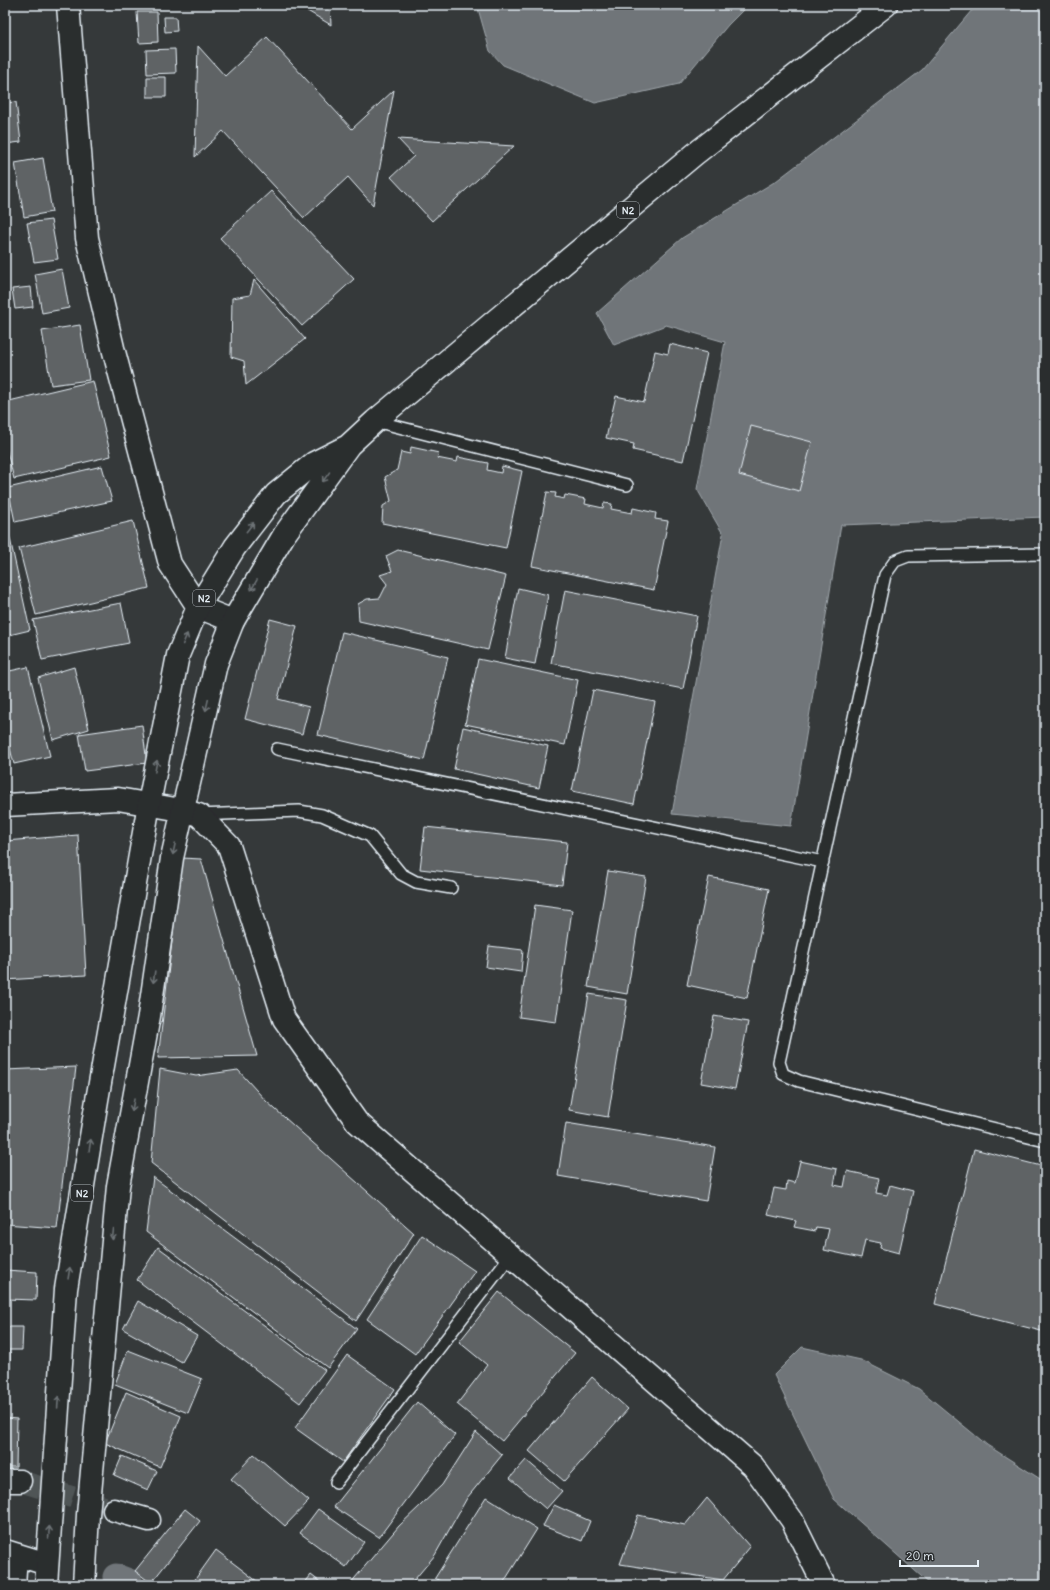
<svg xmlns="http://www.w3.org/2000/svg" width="1050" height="1590" viewBox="0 0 1050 1590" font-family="Delius,sans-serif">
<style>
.water{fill:#707579;stroke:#a0a7ac}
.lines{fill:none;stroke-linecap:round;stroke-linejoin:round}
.stream{stroke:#a0a7ac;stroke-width:8}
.canal{stroke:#707579;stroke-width:27}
.building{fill:#5f6365;stroke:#e8f1f8}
.street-tunnel{stroke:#505556;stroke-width:22;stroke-dasharray:22 11;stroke-linecap:butt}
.lane-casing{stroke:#e8f1f8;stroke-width:14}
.street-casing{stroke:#e8f1f8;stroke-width:25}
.primary-casing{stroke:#e8f1f8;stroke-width:25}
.highway-casing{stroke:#e8f1f8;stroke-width:25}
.lane{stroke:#2a2d2e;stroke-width:11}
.street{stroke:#2a2d2e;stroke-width:22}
.primary{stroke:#2a2d2e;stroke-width:22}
.highway{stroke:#2a2d2e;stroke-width:22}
.oneway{stroke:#6c7275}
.labels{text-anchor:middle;stroke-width:3;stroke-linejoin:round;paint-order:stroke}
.shield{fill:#2a2d2e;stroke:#afb6bb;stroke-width:1}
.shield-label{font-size:10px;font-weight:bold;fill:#e8f1f8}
</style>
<rect width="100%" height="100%" fill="#35393a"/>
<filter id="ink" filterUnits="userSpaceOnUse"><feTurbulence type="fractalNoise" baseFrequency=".025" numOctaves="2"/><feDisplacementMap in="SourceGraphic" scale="8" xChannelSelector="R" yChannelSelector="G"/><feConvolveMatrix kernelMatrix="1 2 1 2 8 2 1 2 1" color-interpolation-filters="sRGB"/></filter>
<g filter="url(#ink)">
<path class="water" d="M 477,5 L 748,5 L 728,25 L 679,84 L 595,103 L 503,65 L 490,51 Z
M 987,5 L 1045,5 L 1045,517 L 841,525 L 791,826 L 672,814 L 723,534 L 697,489 L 725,342 L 666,325 L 614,345 L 597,313 L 682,238 L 776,181 L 922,70 L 972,10 Z
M 802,1347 L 861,1360 L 919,1389 L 987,1445 L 1045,1482 L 1045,1585 L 931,1585 L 834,1499 L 774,1375 Z"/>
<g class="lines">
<path class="stream" d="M 129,1582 L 134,1585"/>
<path class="canal" d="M 116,1577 L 129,1582"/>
</g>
<path class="building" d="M 299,5 L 330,5 L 331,25 L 299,6 Z
M 137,12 L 157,12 L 158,42 L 139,43 Z
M 164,17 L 176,17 L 177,31 L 165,32 Z
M 267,37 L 352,129 L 394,90 L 373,205 L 348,177 L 304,218 L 223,131 L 195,157 L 198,46 L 225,76 Z
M 175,49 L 176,73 L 147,74 L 146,50 Z
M 147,77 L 166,77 L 166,97 L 147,97 Z
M 16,102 L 21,142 L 5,144 L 5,103 Z
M 398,139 L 514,146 L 432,221 L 391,177 L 414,156 Z
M 43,158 L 52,212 L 24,217 L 15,163 Z
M 271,191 L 354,279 L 302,326 L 220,238 Z
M 51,220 L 58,259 L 34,262 L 27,223 Z
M 62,269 L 69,308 L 42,313 L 35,274 Z
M 254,280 L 305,339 L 246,385 L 244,361 L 231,357 L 232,298 L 250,295 Z
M 31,287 L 33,307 L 15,309 L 12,289 Z
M 80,325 L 89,380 L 51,385 L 42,331 Z
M 670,344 L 707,353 L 683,461 L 633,450 L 634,444 L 606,438 L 616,396 L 644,402 L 655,351 L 668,354 Z
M 93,381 L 111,456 L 14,479 L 5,444 L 5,402 Z
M 751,426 L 812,442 L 799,491 L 739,475 Z
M 411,447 L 439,453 L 437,458 L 457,462 L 458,457 L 488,463 L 487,470 L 501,473 L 502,466 L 522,471 L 506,548 L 382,523 L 383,506 L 391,501 L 385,477 L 397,470 L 401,452 L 410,454 Z
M 102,466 L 112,501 L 15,522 L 8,488 Z
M 547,492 L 556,493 L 555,497 L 564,499 L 565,495 L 586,499 L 585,504 L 603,508 L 604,503 L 612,504 L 611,509 L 632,513 L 633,508 L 656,513 L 655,519 L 668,521 L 654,590 L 532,566 Z
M 133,521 L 149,588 L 36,615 L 19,548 Z
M 5,525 L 7,525 L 30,630 L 5,636 Z
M 398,550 L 506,576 L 488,650 L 359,621 L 358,604 L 367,599 L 380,598 L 387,584 L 380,575 L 392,571 L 386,556 Z
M 518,588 L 548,595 L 535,664 L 505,658 Z
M 565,590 L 697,616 L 683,689 L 551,663 Z
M 121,603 L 129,643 L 42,660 L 33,620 Z
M 270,619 L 297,626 L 278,699 L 309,707 L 302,734 L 245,719 Z
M 342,632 L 448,657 L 424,760 L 318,735 Z
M 478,659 L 578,680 L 565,745 L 465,724 Z
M 28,667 L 50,756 L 14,764 L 5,729 L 5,672 Z
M 74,667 L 89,729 L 53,740 L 38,678 Z
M 593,690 L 655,702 L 634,804 L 572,791 Z
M 142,725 L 147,763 L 85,771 L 79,734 Z
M 463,727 L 548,746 L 539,788 L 454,769 Z
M 425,827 L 567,842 L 562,885 L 420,869 Z
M 78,835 L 86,975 L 5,980 L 5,841 Z
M 182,858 L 201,859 L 257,1056 L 158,1058 Z
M 608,871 L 646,877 L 627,994 L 588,987 Z
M 709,877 L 769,889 L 747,998 L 687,985 Z
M 535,905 L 572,910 L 556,1022 L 519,1017 Z
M 489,946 L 523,950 L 521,972 L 486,967 Z
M 589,994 L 627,1000 L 608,1117 L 569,1110 Z
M 714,1016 L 748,1022 L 735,1089 L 701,1083 Z
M 76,1067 L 57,1228 L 5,1224 L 5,1070 Z
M 160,1069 L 196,1076 L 238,1070 L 266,1101 L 414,1233 L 356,1321 L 151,1163 Z
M 566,1123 L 715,1147 L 706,1201 L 558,1176 Z
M 974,1149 L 1045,1167 L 1045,1332 L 935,1304 Z
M 800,1161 L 837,1169 L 834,1185 L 844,1187 L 847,1171 L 879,1178 L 876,1193 L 887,1195 L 890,1185 L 913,1191 L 899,1253 L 880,1248 L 881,1243 L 865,1240 L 861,1258 L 824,1250 L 829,1229 L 816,1227 L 815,1231 L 794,1227 L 796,1221 L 768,1215 L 774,1188 L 786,1190 L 787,1181 L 795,1183 Z
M 153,1177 L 357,1329 L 328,1368 L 146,1232 Z
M 422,1235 L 475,1271 L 415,1354 L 367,1319 Z
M 158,1247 L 325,1370 L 300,1403 L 137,1280 Z
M 5,1270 L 37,1272 L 36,1300 L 5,1299 Z
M 499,1292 L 575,1353 L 502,1441 L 457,1404 L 487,1365 L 459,1342 Z
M 138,1301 L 197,1336 L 182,1362 L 123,1329 Z
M 5,1327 L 23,1327 L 22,1350 L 5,1350 Z
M 128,1350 L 202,1379 L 188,1413 L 115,1384 Z
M 5,1352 L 10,1352 L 10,1382 L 5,1382 Z
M 347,1355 L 395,1389 L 343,1462 L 295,1428 Z
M 592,1377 L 628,1409 L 564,1481 L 529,1451 Z
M 5,1385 L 8,1385 L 7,1412 L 5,1412 Z
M 126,1392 L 181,1416 L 160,1467 L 105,1443 Z
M 417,1402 L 455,1435 L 379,1537 L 334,1507 Z
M 5,1418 L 17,1419 L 16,1467 L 5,1467 Z
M 476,1432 L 502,1455 L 467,1498 L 435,1555 L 410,1585 L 349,1585 L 399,1526 L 442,1485 Z
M 254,1454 L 309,1501 L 285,1526 L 231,1479 Z
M 122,1456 L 157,1471 L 148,1490 L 114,1475 Z
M 526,1460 L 562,1491 L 546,1509 L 510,1478 Z
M 486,1497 L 537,1529 L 502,1585 L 446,1585 L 435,1578 Z
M 707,1498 L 750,1547 L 723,1580 L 620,1564 L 638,1515 L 685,1525 Z
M 554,1505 L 590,1521 L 582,1541 L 543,1526 Z
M 185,1509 L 200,1521 L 151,1583 L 135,1571 Z
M 318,1509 L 364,1542 L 346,1567 L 300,1533 Z
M 216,1550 L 262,1585 L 191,1585 Z
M 311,1575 L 324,1585 L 303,1585 Z"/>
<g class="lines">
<path class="street-tunnel" d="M 20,1481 L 114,1510"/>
<defs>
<path id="lane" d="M 375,421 L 627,485
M 1045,554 L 908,556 L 895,561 L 885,575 L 779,1062 L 783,1074 L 799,1081 L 1045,1141
M 277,749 L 823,862
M 199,815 L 299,811 L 322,815 L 370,836 L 401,874 L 416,882 L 451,888
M 336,1482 L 510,1256"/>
<path id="street" d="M 68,5 L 87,238 L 113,348 L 170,564 L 198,607 L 233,621
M 181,810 L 199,815 L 229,846 L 284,1019 L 357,1122 L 753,1466 L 792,1520 L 824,1585
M 5,1481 L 20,1481
M 114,1510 L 149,1520
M 5,1551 L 47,1564
M 14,1585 L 16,1555"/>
<path id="primary" d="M 5,805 L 118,799 L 181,810"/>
<path id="highway" d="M 46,1585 L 66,1289 L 97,1100 L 149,804 L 178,655 L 198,607 L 235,547 L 276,494 L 314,463 L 346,447
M 84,1585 L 88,1515 L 118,1186 L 149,1016 L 172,858 L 216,664 L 233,621 L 284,535 L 349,445 L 375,421 L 695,154 L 886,5"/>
</defs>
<use href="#lane" class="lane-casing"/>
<use href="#street" class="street-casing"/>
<use href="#primary" class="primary-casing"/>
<use href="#highway" class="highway-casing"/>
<use href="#lane" class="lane"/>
<use href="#street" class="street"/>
<use href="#primary" class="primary"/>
<use href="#highway" class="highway"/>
</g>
<defs><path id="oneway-shaft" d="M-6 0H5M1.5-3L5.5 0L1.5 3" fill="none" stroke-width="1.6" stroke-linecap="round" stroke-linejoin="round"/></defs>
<g class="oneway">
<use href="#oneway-shaft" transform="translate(326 477) rotate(126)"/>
<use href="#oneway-shaft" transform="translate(250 527) rotate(-52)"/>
<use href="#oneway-shaft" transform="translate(254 585) rotate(120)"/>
<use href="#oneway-shaft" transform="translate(185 639) rotate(-67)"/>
<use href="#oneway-shaft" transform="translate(207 705) rotate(103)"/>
<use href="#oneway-shaft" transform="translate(156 766) rotate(-79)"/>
<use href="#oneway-shaft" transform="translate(174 849) rotate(102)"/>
<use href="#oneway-shaft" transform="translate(154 977) rotate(98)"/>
<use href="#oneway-shaft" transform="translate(133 1105) rotate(100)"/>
<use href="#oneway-shaft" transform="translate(90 1145) rotate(-81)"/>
<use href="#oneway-shaft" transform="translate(113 1234) rotate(96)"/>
<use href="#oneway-shaft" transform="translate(69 1273) rotate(-81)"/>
<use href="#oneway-shaft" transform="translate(58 1402) rotate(-86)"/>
<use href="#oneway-shaft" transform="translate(49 1532) rotate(-86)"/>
</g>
</g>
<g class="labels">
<g class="shield">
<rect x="617" y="202" width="22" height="16" rx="3"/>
<rect x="193" y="590" width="22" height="16" rx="3"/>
<rect x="71" y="1185" width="22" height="16" rx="3"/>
</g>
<g class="shield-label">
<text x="628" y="214">N2</text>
<text x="204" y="602">N2</text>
<text x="82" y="1197">N2</text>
</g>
</g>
<rect width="1050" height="1590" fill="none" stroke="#2a2d2e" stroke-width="20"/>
<rect x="10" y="10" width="1030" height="1570" fill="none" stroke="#e8f1f8" stroke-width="1.5" filter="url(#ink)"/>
<path d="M900 1560v6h78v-6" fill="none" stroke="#e8f1f8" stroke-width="2"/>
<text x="906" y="1560" font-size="12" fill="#e8f1f8" stroke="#2a2d2e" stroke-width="3" paint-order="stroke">20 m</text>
</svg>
